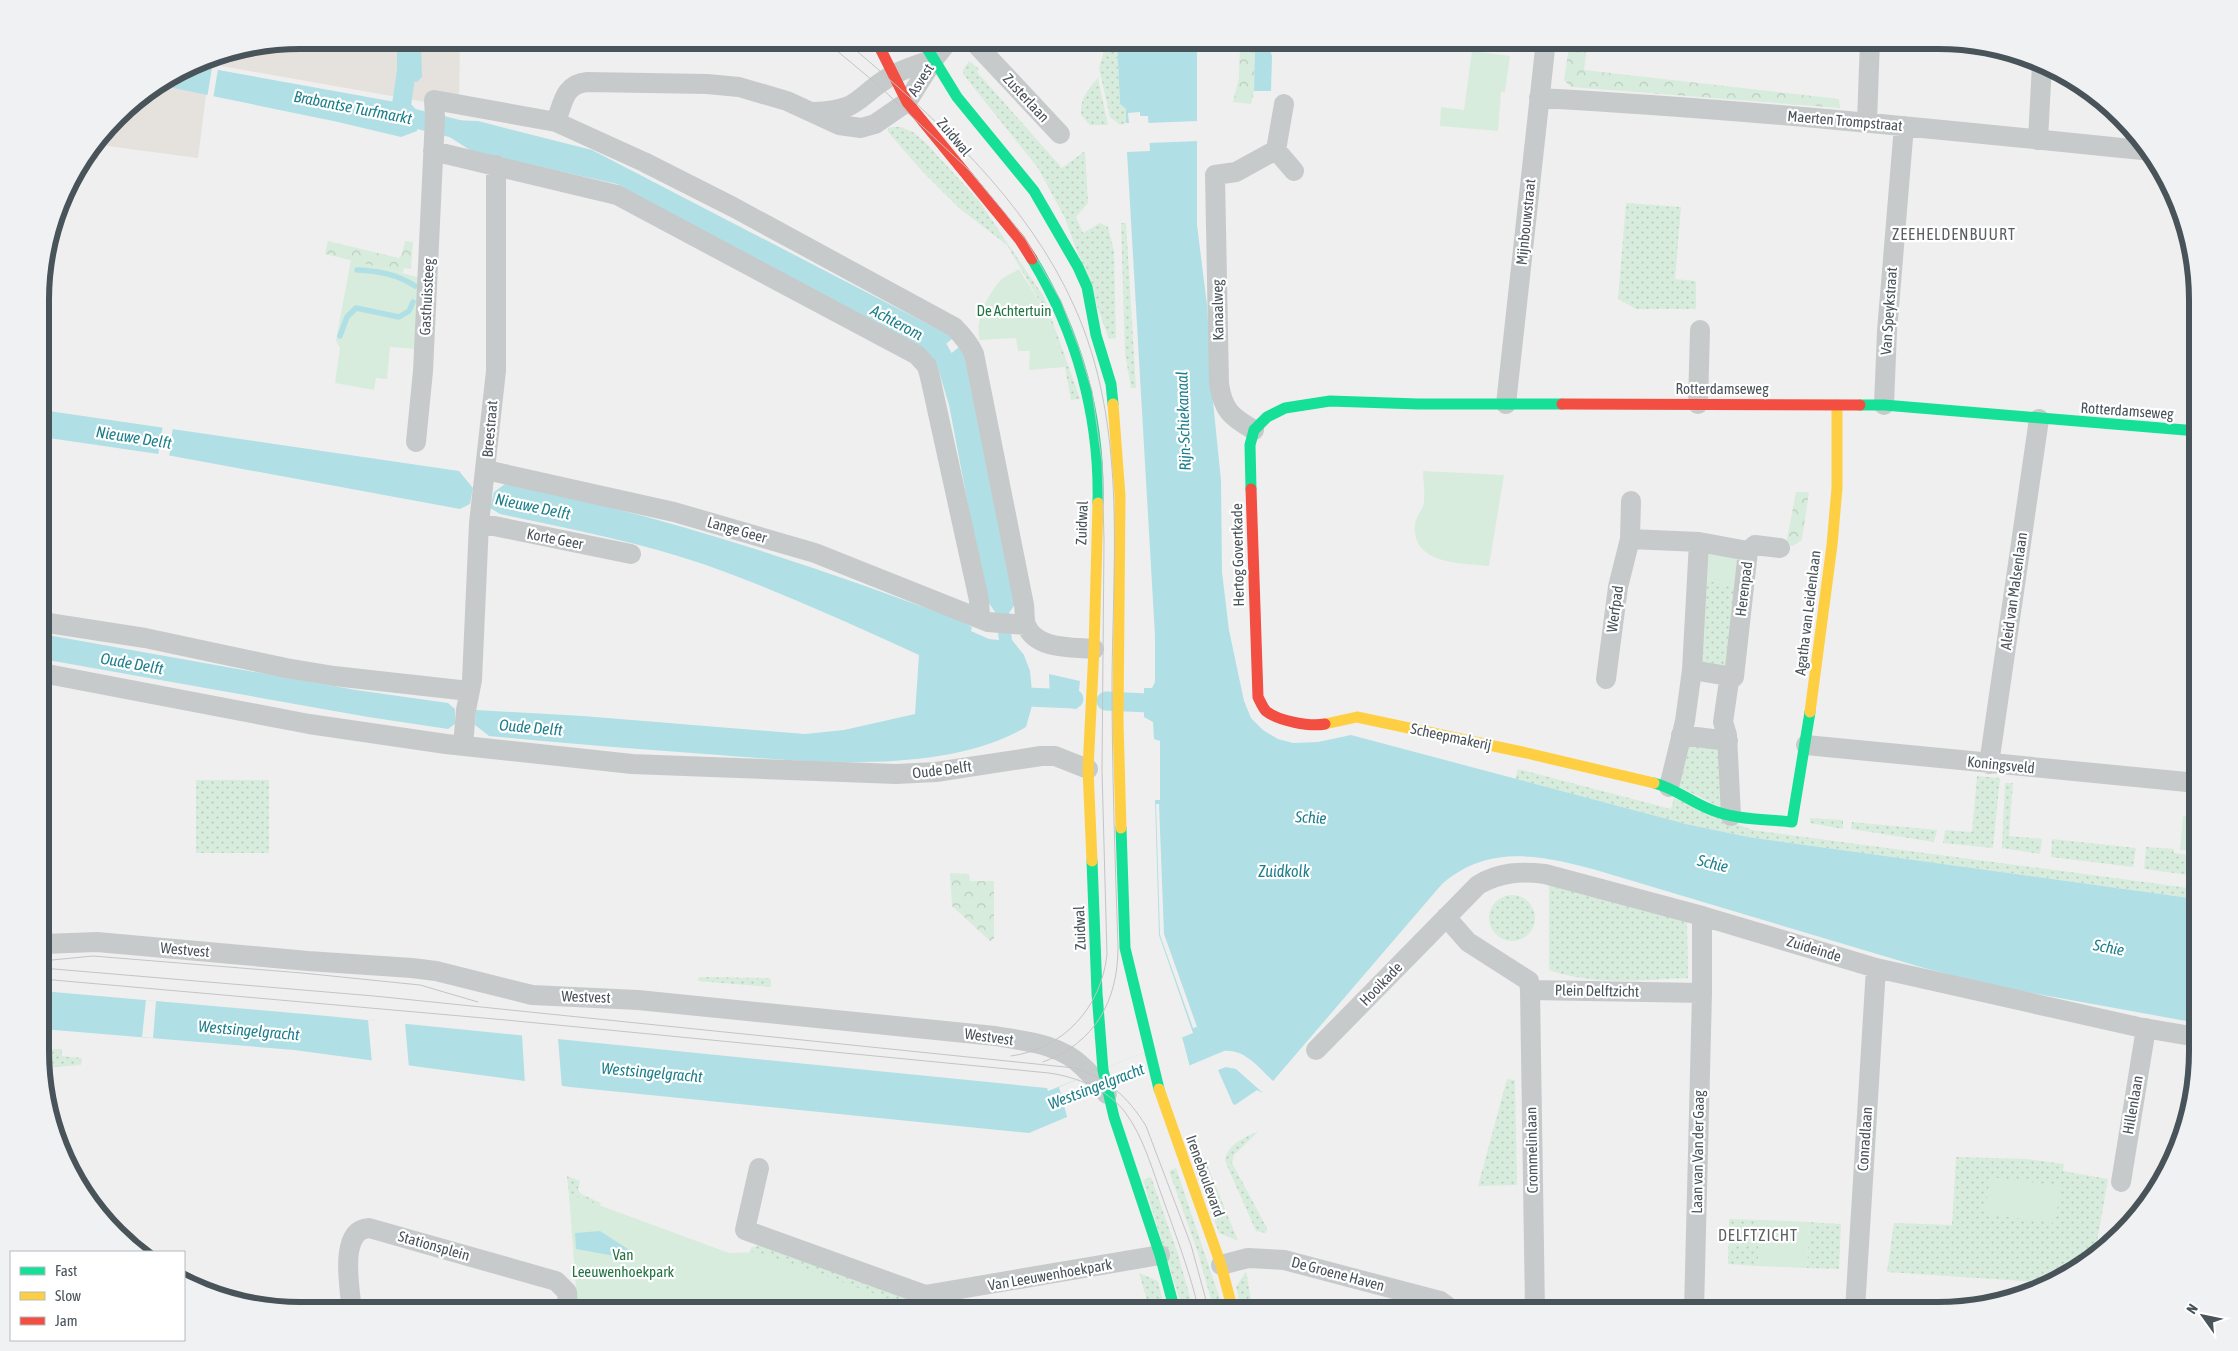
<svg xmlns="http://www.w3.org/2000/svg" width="2238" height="1351" viewBox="0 0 2238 1351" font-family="'Asap Condensed',sans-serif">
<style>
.commercial{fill:#e5e1dd}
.grass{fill:url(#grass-dots)}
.forest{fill:url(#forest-crowns)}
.park{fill:#d7ecdc}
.water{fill:#b0e0e5}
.pier{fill:#f0efef}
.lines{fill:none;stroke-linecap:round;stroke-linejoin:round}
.stream{stroke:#b0e0e5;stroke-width:5.5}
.canal{stroke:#b0e0e5;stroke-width:19}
.street{stroke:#c7cacb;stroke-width:20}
.fast{stroke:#16e098;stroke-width:11}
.slow{stroke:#ffcf43;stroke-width:11}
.jam{stroke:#f24e42;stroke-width:11}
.tram{stroke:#c3c4c6;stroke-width:1}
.labels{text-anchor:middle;stroke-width:4.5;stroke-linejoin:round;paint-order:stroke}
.street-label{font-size:15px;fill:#49535a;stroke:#fff}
.park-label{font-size:15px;fill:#227342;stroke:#fff}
.water-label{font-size:16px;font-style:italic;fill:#1c7f8b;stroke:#fff}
.neighbourhood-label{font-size:16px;letter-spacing:1px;fill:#5c5f62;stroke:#fff}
.rim{fill:none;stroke:#49535a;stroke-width:6}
</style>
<defs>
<pattern id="grass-dots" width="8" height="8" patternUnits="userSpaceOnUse" patternTransform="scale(1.25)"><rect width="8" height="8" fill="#d7ecdc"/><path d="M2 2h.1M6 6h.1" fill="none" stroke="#baccbf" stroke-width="1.8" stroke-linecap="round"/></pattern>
<pattern id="forest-crowns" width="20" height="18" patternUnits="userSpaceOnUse" patternTransform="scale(1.25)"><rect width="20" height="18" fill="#d7ecdc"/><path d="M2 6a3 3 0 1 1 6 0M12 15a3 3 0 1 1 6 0" fill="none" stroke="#baccbf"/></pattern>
</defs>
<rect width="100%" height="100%" fill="#f0efef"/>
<path class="commercial" d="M 299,40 L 460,40 L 459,108 L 210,64 L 198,158 L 100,145 L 98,159 L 87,158 L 128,105 L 200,60 Z"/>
<path class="grass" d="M 1103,40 L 1117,40 L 1120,104 L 1126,109 L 1126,123 L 1120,125 L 1110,117 L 1099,68 L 1104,51 Z
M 969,61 L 979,69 L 977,72 L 1062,168 L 1085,151 L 1088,203 L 1076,217 L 1083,233 L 1100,223 L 1108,227 L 1114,251 L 1116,338 L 1109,339 L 1065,218 L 1038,168 L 963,74 L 963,70 Z
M 1098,78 L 1108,125 L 1090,125 L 1081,115 C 1080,99 1087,90 1098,78 Z
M 893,127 L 901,127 L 913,132 L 926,143 L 979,201 L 1044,297 L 1080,399 L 1071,400 L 1065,367 L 1047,314 L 1007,245 L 959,208 L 921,170 L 888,132 L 888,128 Z
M 1626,203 L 1681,207 L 1675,279 L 1696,281 L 1696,309 L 1636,309 L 1618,299 Z
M 1121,223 L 1126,223 L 1136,388 L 1131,388 L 1125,353 Z
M 1700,579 L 1740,587 L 1730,671 L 1697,667 Z
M 1683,740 L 1726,746 L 1726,810 L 1672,783 Z
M 1518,769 L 1671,809 L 1674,798 L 1752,830 L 2197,889 L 2197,899 L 1748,837 L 1686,824 L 1515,779 Z
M 1977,776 L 2000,778 L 1993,848 L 1943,843 L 1945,830 L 1972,832 Z
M 196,780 L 269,780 L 269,853 L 196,853 Z
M 2005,783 L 2013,783 L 2009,836 L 2042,839 L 2040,854 L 2002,848 Z
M 1810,818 L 1843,820 L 1843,829 L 1810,823 Z
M 1852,822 L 1937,830 L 1934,842 L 1851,829 Z
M 2052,839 L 2136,848 L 2133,867 L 2051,857 Z
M 2146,847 L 2174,849 L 2174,853 L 2197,856 L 2197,876 L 2144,869 Z
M 1549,884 L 1687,920 L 1688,978 C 1638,980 1597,986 1549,970 Z
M1489 918a23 23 0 1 1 46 0a23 23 0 1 1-46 0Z
M 699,977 L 767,978 L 771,979 L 771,987 L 698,981 Z
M 42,1049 L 62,1049 L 62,1056 L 82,1058 L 81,1065 L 43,1068 Z
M 1507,1079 L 1515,1080 L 1517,1185 L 1478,1186 Z
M 1259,1131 L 1234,1155 L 1232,1163 L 1267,1228 L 1266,1233 L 1256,1231 L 1225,1161 C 1227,1144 1245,1137 1259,1131 Z
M 1204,1157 L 1238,1241 L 1219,1233 L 1192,1162 Z
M 1956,1157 L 2027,1159 L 2064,1164 L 2063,1171 L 2108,1179 L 2096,1248 L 2092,1248 L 2090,1259 L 2069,1276 L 2052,1283 L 1887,1272 L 1894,1223 L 1952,1225 Z
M 1176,1168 L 1224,1311 L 1214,1311 L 1198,1253 L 1169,1171 Z
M 567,1176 L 580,1181 L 578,1189 L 581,1194 L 601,1203 L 592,1221 L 572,1223 Z
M 1151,1177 L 1177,1251 L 1194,1311 L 1183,1311 L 1143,1180 Z
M 97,1212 L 135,1235 L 129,1245 L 116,1235 Z
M 1729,1219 L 1759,1220 L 1758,1266 L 1728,1264 Z
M 1809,1222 L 1841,1224 L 1839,1269 L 1807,1268 Z
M 760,1245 L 911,1299 L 907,1311 L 749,1255 L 751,1248 Z
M 1246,1271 L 1253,1311 L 1242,1311 L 1236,1287 Z
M 1139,1273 L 1158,1281 L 1165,1311 L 1150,1311 Z"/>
<path class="forest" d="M 1240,40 L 1255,40 L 1254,91 L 1251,104 L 1233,102 L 1239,78 Z
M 1570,40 L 1588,40 L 1584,70 L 1839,99 L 1840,108 L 1571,87 L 1564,80 Z
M 328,241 L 399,258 L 402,254 L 405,241 L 413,242 L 411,269 L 404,268 L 403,273 L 325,254 Z
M 1796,492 L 1809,492 L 1802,540 L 1793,546 L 1786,544 Z
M 950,873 L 969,874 L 970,881 L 994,881 L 994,939 L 990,941 L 952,906 Z"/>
<path class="park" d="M 1472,51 L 1510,56 L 1505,92 L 1501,92 L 1498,131 L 1440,126 L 1441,107 L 1464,110 Z
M 351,260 L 421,278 L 416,349 L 390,347 L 387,379 L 376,378 L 374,390 L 335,383 L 340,348 L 336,340 Z
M 1019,269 L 1047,314 L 1065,367 L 1029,370 L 1030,351 L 1018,351 L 1016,338 L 980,340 C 974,322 987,296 999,282 C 1003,276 1013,273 1019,269 Z
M 1423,471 L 1504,475 L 1489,566 C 1461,563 1411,565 1415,524 C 1416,516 1421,512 1423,506 C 1426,497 1423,481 1423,471 Z
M 1710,550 L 1744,556 L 1740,587 L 1700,579 Z
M 2183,816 L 2197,817 L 2197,851 L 2180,850 Z
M 1990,1177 L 2061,1186 L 2055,1223 L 1985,1214 Z
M 569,1194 L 729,1253 L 758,1252 L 923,1311 L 603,1311 L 577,1302 Z
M 1759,1220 L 1809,1222 L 1807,1268 L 1758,1266 Z
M 363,1300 L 398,1311 L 364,1311 Z"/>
<path class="water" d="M 397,40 L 421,40 L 422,77 L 417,82 L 400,78 L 397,72 Z
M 1117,40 L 1197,40 L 1197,225 L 1207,305 L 1212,392 L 1221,480 L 1222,572 L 1229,630 L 1244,701 L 1251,718 L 1263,730 L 1278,739 L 1293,743 L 1318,742 L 1351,735 L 1686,824 L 1748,837 L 2197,899 L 2197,1023 L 1999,987 L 1924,968 L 1596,870 C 1541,855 1489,844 1442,884 L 1273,1081 C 1259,1068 1245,1049 1224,1051 L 1029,1133 L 570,1087 L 294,1050 L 42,1029 L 42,991 L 327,1016 L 1047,1088 L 1048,1091 L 1193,1033 L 1159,935 L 1155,800 L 1160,800 L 1160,741 L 1154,739 L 1153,722 L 1144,717 L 1144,688 L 1152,688 L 1155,682 L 1155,636 L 1127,152 L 1150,151 L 1148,116 L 1140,116 L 1140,112 L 1128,113 L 1129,123 L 1126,123 L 1126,109 L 1120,104 Z
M 1255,40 L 1267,40 L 1272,56 L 1271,91 L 1254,91 Z
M 1333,40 L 1452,40 L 1445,44 L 1339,42 Z
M 191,65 L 412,105 L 420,114 L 417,131 L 401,137 L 338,122 L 159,85 Z
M 451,120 L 478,121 L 592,150 L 949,335 L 952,339 L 930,357 L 617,184 L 473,152 L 448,136 Z
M 959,347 L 964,354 L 1016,603 L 1009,613 L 1012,640 L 1024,655 L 1030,671 L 1033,702 L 1026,727 C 941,777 800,761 705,754 C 633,749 561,743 489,736 L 475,725 L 476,710 L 583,716 L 805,734 L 844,730 L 915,714 L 919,655 C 849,623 779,591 706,565 C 640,542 569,529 500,514 L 490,508 L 494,492 L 505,484 C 661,514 811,565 959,620 L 972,627 L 971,631 L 989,639 L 999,640 L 995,612 L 986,599 L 949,405 L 937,365 Z
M 42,410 L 459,471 L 473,488 L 470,504 L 460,509 L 172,456 L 42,437 Z
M 42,634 L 356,690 L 448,703 L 455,709 L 455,724 L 448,729 L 368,717 L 42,659 Z
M 1049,674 L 1080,681 L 1077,709 L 1050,705 Z
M 1226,1067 L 1236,1069 L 1263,1093 L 1257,1090 L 1235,1105 L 1233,1104 L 1218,1070 Z
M 600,1231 L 631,1251 L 631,1259 L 576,1249 L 575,1233 Z"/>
<path class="pier" d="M 212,68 L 218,69 L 213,99 L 207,98 Z
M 1198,121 L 1199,141 L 1148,143 L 1147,123 Z
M 163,425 L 173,426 L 169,458 L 158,456 Z
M 1156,804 L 1159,804 L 1164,934 L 1197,1027 L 1193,1028 L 1160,935 Z
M 146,1000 L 156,1001 L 153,1038 L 142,1037 Z
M 368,1020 L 405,1023 L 409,1068 L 372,1063 Z
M 522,1035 L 558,1038 L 562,1089 L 525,1084 Z
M 1182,1037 L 1190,1067 L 1068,1120 L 1059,1087 Z"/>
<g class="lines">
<path class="stream" d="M 357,270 C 378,271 397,274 415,286
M 340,336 L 347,317 L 356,308 L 399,317 L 409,311 L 413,302"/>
<path class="canal" d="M 396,114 L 473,133
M 400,115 L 409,54
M 920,334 L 935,343 L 956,380
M 1007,696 L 1074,699
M 1106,701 L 1169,704"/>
<path class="street" d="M 972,40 L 1060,134
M 1539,98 C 1744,109 1947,130 2151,151
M 813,112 C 862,111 856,96 891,76 C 904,68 920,64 934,59
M 556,122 C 563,103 564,84 587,82 L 707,84 L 739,87 L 787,101 L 839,125 L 861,128 L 875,124 L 907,102 L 934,59 L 949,40
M 1867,122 L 1870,40
M 2038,140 L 2042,64
M 1276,150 L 1294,171
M 433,151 L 617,195 L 917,355 L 927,366 L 930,377 L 979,600 L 980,617
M 1506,404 L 1546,40
M 1698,404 L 1700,330
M 1884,405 L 1887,331 L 1904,126
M 1254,430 C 1231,417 1223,410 1219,384 L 1215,175 L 1236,172 L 1276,150 L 1284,104
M 416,442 L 423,371 L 435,117 L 434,100 L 556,122 L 644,162 L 733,207 L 954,327 C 963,336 969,343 974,354 L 1024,605 C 1025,611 1024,619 1026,625 C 1036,650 1072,647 1094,649
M 486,470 L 674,512 L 815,553 L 988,622 L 1026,625
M 1631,501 L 1630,539 L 1699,542 L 1748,551 L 1734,677
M 479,523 L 631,554
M 1748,551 L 1755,545 L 1780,548
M 42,622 L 145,638 L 286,668 L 334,676 L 469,691
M 1692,670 L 1699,542
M 42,673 L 309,724 L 446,744 L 632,764 L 896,774 L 936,772 L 1041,756 L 1055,756 L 1088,769
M 1606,679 L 1618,587 L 1630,539
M 1681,735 L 1728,741
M 1806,745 L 2197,783
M 463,746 L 466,710 L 472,680 L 479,523 L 496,371 L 496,165
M 1989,764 L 2039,419
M 1669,787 L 1685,721 L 1692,670 L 1734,677 L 1729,681 L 1723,722 L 1727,735 L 1731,816
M 1446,917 L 1468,942 L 1529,981 L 1530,990 L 1702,993 L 1702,916
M 42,944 L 97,942 L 308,961 L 412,968 L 436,971 L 532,995 L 638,1000 L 995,1036 C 1024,1041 1061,1044 1083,1067 C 1092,1075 1099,1085 1107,1094
M 1530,990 L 1535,1311
M 1316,1050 L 1478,885 C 1500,872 1521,871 1545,874 L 1702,916 L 1876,968 L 2138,1027 L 2197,1037
M 759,1168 L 745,1230 L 925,1295 L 1160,1255
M 2121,1182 L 2146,1028
M 1221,1265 L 1248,1258 L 1284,1260 L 1440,1301 L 1447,1306 L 1448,1311
M 1855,1310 L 1876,968
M 352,1311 C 350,1289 338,1230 369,1228 L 556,1281 L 567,1292 L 568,1311
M 1694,1311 L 1702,993"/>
<path class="fast" d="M 922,40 L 957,97 L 1034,191 L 1078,267 L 1087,287 L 1096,335 L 1111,384 L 1113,404
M 1032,259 C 1077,333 1100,417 1098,503
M 1860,405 L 1884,405 L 2197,431
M 1251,489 L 1250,445 L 1254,430 L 1267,417 L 1285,408 L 1330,401 L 1418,404 L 1562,404
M 1654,783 C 1674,788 1688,800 1707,808 C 1733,820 1764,819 1792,822 L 1810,712
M 1121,828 L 1125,948 L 1159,1089
M 1092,861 L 1097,993 L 1103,1070 L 1114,1117 L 1160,1255 L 1175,1311"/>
<path class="slow" d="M 1113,404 L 1120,496 L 1118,722 L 1121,828
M 1810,712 L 1832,545 L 1837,488 L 1837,405
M 1325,724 L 1357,717 L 1522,752 L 1654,783
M 1092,861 L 1088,769 L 1094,649 L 1098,503
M 1159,1089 L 1221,1265 L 1233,1311"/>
<path class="jam" d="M 876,40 L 907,102 L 1020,240 L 1032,259
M 1562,404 L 1860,405
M 1251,489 L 1258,697 C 1260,701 1263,708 1266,711 C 1278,721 1310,727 1325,724"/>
<path class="tram" d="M 824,40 L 878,85 L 969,170 L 1005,213 L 1026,240 L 1061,301 L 1079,348 L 1092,391 L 1102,462 L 1104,540 L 1102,771 L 1107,955 C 1101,1007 1064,1049 1011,1056
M 844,40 C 933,116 1027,199 1075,308 C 1127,425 1113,556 1112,681 C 1112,770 1115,859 1118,947 C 1118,1001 1095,1043 1043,1062
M 42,961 L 93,956 L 302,973 L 420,985 L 478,1002
M 42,968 L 374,996 L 1075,1068 C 1107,1078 1128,1097 1146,1126 L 1191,1245 L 1209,1311
M 42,979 L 506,1020 L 1049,1073 C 1077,1077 1107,1089 1125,1112 C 1144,1138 1152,1169 1163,1199 C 1176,1236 1190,1272 1199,1311"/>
</g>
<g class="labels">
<g class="street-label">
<text transform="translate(921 80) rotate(-58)" y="5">Asvest</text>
<text transform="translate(1026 98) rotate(47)" y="5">Zusterlaan</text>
<text transform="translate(1845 121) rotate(5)" y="5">Maerten Trompstraat</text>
<text transform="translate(954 137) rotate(50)" y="5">Zuidwal</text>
<text transform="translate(1526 222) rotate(-84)" y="5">Mijnbouwstraat</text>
<text transform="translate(427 297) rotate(-87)" y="5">Gasthuissteeg</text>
<text transform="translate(1218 310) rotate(-91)" y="5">Kanaalweg</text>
<text transform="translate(1889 311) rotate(-86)" y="5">Van Speykstraat</text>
<text x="1722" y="394">Rotterdamseweg</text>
<text transform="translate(2127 411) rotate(4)" y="5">Rotterdamseweg</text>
<text transform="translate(490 429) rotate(-85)" y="5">Breestraat</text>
<text transform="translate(1082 523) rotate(-88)" y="5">Zuidwal</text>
<text transform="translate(737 530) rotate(16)" y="5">Lange Geer</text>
<text transform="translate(555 539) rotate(11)" y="5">Korte Geer</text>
<text transform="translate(1238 555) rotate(-91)" y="5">Hertog Govertkade</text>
<text transform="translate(1744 589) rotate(-83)" y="5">Herenpad</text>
<text transform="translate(2014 591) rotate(-82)" y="5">Aleid van Malsenlaan</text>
<text transform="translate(1615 609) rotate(-82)" y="5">Werfpad</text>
<text transform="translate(1808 613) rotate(-83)" y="5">Agatha van Leidenlaan</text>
<text transform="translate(1451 737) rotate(12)" y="5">Scheepmakerij</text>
<text transform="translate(2001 765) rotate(6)" y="5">Koningsveld</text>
<text transform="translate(942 770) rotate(-7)" y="5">Oude Delft</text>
<text transform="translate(1080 928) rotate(-92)" y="5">Zuidwal</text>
<text transform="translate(1814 949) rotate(17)" y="5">Zuideinde</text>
<text transform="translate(185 950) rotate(5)" y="5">Westvest</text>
<text transform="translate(1381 984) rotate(-46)" y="5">Hooikade</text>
<text transform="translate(1597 991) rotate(1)" y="5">Plein Delftzicht</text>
<text transform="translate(586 997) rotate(2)" y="5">Westvest</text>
<text transform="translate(989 1037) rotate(8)" y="5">Westvest</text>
<text transform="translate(2133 1105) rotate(-80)" y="5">Hillenlaan</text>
<text transform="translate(1865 1139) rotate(-86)" y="5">Conradlaan</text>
<text transform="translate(1532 1150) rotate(-91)" y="5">Crommelinlaan</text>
<text transform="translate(1698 1152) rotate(-89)" y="5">Laan van Van der Gaag</text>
<text transform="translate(1205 1176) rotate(70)" y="5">Ireneboulevard</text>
<text transform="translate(434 1246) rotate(16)" y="5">Stationsplein</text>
<text transform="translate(1338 1274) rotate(15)" y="5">De Groene Haven</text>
<text transform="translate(1050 1275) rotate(-10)" y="5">Van Leeuwenhoekpark</text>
</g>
<g class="park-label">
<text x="1014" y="316">De Achtertuin</text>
<text x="623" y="1260">Van<tspan x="623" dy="17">Leeuwenhoekpark</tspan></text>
</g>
<g class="water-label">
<text transform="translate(353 107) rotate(11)" y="6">Brabantse Turfmarkt</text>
<text transform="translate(897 322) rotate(28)" y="6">Achterom</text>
<text transform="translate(1183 421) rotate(-92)" y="6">Rijn-Schiekanaal</text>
<text transform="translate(134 437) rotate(9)" y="6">Nieuwe Delft</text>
<text transform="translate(533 506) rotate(12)" y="6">Nieuwe Delft</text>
<text transform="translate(132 663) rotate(10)" y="6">Oude Delft</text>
<text transform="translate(531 727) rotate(5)" y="6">Oude Delft</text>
<text transform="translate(1311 817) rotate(3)" y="6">Schie</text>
<text transform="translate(1713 863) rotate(13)" y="6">Schie</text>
<text x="1284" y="877">Zuidkolk</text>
<text transform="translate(2109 947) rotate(11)" y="6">Schie</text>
<text transform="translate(249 1030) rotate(5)" y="6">Westsingelgracht</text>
<text transform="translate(652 1072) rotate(5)" y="6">Westsingelgracht</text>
<text transform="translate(1096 1086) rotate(-21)" y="6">Westsingelgracht</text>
</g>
<g class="neighbourhood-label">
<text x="1954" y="240">ZEEHELDENBUURT</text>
<text x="1758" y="1241">DELFTZICHT</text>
</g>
</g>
<path d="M0 0H2238V1351H0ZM300 49H1938A251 251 0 0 1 2189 300V1051A251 251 0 0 1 1938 1302H300A251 251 0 0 1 49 1051V300A251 251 0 0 1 300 49Z" fill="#f0f1f2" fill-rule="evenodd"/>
<path class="rim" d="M300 49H1938A251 251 0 0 1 2189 300V1051A251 251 0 0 1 1938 1302H300A251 251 0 0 1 49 1051V300A251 251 0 0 1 300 49Z"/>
<rect x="10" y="1251" width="175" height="90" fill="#ffffff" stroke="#b6babd"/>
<rect x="20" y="1267" width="25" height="8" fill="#16e098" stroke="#b6babd"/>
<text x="55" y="1276" font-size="15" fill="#49535a">Fast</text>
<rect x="20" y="1292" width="25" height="8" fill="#ffcf43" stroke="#b6babd"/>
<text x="55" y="1301" font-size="15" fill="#49535a">Slow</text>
<rect x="20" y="1317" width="25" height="8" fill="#f24e42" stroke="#b6babd"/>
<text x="55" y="1326" font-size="15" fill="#49535a">Jam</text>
<g transform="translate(2203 1316) rotate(303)" stroke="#ffffff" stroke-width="4" paint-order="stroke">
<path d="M0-4L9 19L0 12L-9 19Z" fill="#49535a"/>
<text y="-8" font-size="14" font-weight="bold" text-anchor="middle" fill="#49535a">N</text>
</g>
</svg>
